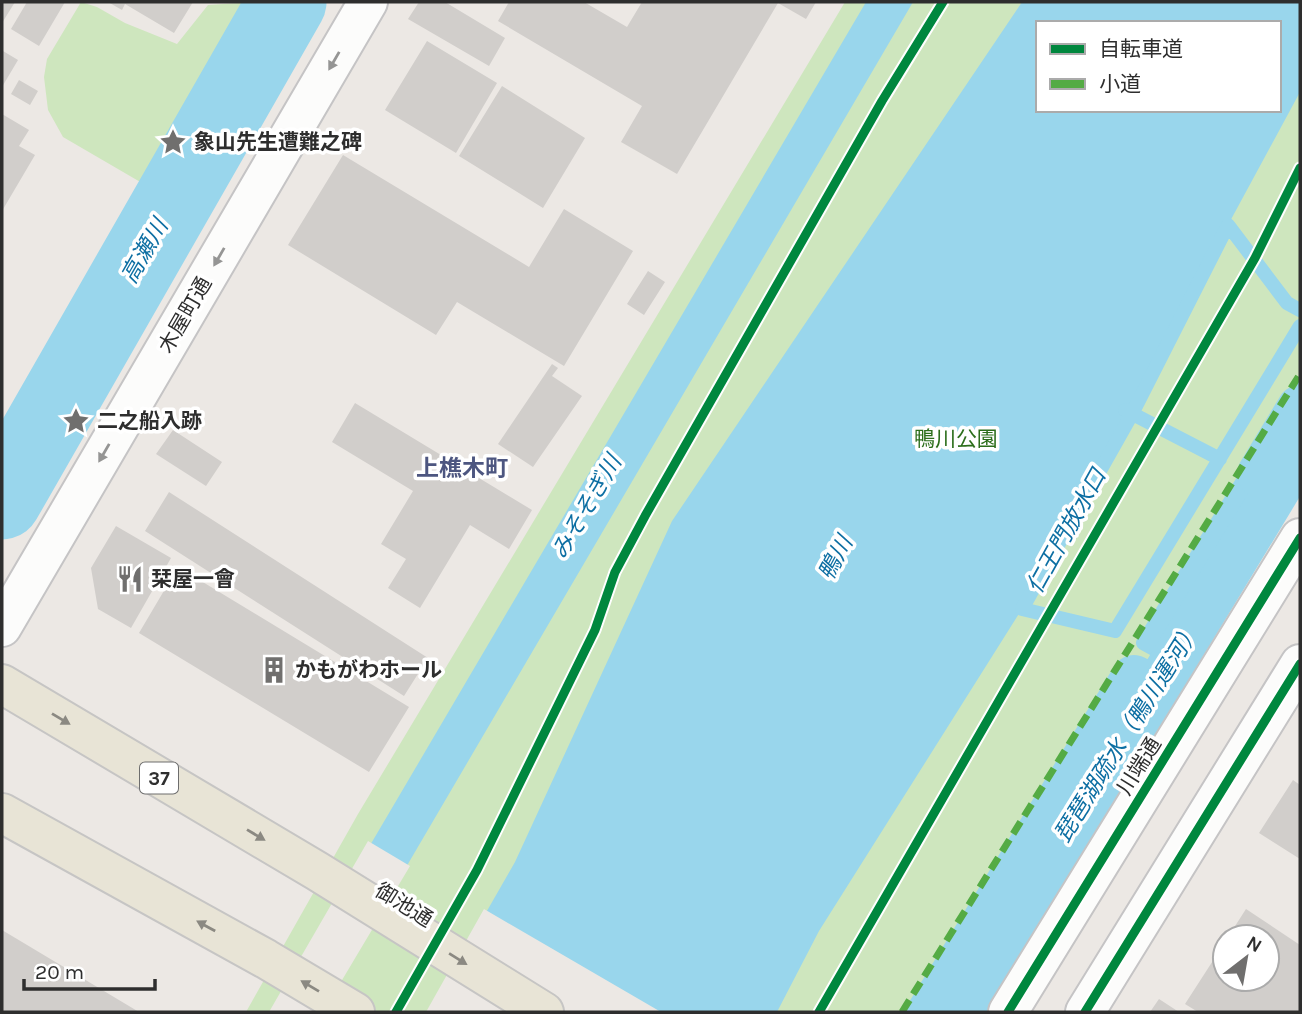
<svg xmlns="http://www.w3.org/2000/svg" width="1302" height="1014" viewBox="0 0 1302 1014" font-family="Karla,'Noto Sans JP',sans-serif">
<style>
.green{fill:#cee6be;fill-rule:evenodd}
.water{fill:#99d6ec;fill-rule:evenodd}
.pier{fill:#ece8e4}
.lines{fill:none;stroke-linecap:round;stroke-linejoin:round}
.stream{stroke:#99d6ec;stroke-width:14}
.canal{stroke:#99d6ec;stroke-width:46}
.river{stroke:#99d6ec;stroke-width:79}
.building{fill:#d1cecb}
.minor-casing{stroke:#c5c4c5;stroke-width:42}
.tertiary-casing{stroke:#c5c4c5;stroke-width:42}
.primary-casing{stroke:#c6c5c4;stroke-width:42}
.minor{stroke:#fcfcfb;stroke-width:38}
.tertiary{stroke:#fcfcfb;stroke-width:38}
.primary{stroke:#e8e4d6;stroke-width:38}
.quiet{stroke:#54ab44;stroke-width:7;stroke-dasharray:14 7;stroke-linecap:butt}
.cycleway-casing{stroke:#fff;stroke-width:13}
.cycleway{stroke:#00873e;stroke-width:9}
.oneway{fill:#959594}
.oneway2{fill:#8b8982}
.labels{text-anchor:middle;stroke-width:7;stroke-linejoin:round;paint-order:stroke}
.shield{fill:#fff;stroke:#6d6d6d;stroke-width:2}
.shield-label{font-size:19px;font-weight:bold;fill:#2e2e2e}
.poi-label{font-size:21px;font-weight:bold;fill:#2e2e2e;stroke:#fff;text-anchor:start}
.street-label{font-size:21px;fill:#2e2e2e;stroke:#fff}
.park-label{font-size:21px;fill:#2c6e1b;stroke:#fff}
.water-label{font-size:23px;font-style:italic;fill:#0d6fa3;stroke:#fff}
.neighbourhood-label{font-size:23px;font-weight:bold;fill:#4d5680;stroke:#fff}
</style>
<rect width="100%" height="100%" fill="#ece8e4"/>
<path class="green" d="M 81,2 L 97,7 L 125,23 L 177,44 L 208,5 L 254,2 L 261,10 L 187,140 L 154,190 L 63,137 L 48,110 L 44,77 L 47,59 Z
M 845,2 L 1300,2 L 1300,492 L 976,1012 L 246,1012 L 358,814 ZM 1038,23 L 1279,23 L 1279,110 L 1038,110 Z"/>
<path class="water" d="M 866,2 L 913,2 L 405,869 L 272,1012 Z
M 1022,2 L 1300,2 L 1300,92 L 1228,225 L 1132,414 L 1022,609 L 819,931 L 777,1012 L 429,1012 L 515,862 L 672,521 ZM 1038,23 L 1279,23 L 1279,110 L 1038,110 Z"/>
<path class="pier" d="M 368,841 L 410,866 L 323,1012 L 269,1012 Z
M 484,909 L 661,1012 L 426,1012 Z"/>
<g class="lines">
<path class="stream" d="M 1300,310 L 1287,303 L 1228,225 L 1132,414 L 1022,609 L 1115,631 L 1300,326
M 1300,388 L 1143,643 L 1154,649 L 1300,408
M 1125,410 L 1220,459
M 1251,476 L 1278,489"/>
<path class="canal" d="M 1260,474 L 1300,408
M 1140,716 L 1300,452
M 930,1012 L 1134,678 L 1171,699 L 976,1012"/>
<path class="river" d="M 2,500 L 287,2"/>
</g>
<path class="building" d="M 2,2 L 15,2 L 2,23 Z
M 27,2 L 65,2 L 39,46 L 11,29 Z
M 108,2 L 193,2 L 174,33 L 125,4 L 122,10 Z
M 419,2 L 445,2 L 505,38 L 489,66 L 408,19 Z
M 509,2 L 584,2 L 627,27 L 642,2 L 816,2 L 806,19 L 778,3 L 677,174 L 621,142 L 642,106 L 498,21 Z
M 427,41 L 497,83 L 456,153 L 385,110 Z
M 3,51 L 18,60 L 2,87 L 2,52 Z
M 19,80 L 38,91 L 30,105 L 11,94 Z
M 502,86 L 585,138 L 543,208 L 459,156 Z
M 2,114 L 29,130 L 19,146 L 35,155 L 2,211 Z
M 343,155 L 529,267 L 564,209 L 633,251 L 564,366 L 457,302 L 436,335 L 288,245 Z
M 648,271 L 665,282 L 644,315 L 627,304 Z
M 552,364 L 558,368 L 552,376 L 582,396 L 533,467 L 498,444 Z
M 355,403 L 532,510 L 509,549 L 470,525 L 420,608 L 388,588 L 406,559 L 381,544 L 413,491 L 332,442 Z
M 173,430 L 222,462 L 206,486 L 156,454 Z
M 169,492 L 428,658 L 404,696 L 145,531 Z
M 116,526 L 171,558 L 131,628 L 98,609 L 91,568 Z
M 178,567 L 409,707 L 369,772 L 139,633 Z
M 1293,780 L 1300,785 L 1300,859 L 1259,833 Z
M 1246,909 L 1300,945 L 1300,1012 L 1198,1012 L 1185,1004 L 1225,942 L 1225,979 L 1267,979 L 1267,937 L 1228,937 Z
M 2,930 L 139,1012 L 2,1012 Z
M 1159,999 L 1179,1012 L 1150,1012 Z"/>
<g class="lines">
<defs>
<path id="minor" d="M 2,627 L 368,2"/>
<path id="tertiary" d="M 1008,1012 L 1300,538
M 1085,1012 L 1300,664"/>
<path id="primary" d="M 2,684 L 317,871 L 544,1012
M 2,813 L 266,959 L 355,1012"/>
</defs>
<use href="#minor" class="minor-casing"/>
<use href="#tertiary" class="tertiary-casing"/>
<use href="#primary" class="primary-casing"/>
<use href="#minor" class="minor"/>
<use href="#tertiary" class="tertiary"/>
<use href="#primary" class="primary"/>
<path class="quiet" d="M 902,1012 L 1300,374"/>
<defs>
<path id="cycleway" d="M 396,1012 L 477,870 L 595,630 L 615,572 L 645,516 L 882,101 L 943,2
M 819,1012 L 1255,258 L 1300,168
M 1008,1012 L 1300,538
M 1085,1012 L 1300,664"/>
</defs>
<use href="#cycleway" class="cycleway-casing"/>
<use href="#cycleway" class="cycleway"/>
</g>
<defs><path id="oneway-solid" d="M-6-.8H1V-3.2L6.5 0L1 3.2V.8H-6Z" transform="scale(1.75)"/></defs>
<g class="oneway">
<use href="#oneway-solid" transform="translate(334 61) rotate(120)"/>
<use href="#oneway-solid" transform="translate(219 257) rotate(120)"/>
<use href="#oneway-solid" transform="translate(104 453) rotate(120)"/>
</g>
<g class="oneway2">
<use href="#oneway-solid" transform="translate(61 719) rotate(31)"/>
<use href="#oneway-solid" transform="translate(256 835) rotate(31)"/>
<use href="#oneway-solid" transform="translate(206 926) rotate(-151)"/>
<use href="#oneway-solid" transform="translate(458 959) rotate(32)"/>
<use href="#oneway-solid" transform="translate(310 986) rotate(-149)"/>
</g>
<defs>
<symbol id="sight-bare" viewBox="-9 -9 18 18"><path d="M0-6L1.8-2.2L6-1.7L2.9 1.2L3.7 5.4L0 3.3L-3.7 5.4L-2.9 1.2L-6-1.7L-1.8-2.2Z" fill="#706f6e" stroke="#fff" stroke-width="2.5" paint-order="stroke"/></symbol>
<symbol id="restaurant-bare" viewBox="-9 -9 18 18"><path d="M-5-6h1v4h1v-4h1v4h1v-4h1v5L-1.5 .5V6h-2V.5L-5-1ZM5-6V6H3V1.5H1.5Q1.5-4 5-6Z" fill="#706f6e" stroke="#fff" stroke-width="2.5" paint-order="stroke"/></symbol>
<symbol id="building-bare" viewBox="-9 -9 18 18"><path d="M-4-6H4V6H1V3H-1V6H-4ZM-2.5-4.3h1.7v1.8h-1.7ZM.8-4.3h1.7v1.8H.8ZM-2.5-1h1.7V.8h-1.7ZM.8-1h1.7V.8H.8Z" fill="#706f6e" stroke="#fff" stroke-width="2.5" paint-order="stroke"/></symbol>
</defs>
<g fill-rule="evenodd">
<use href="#sight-bare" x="154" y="123" width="38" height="38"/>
<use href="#sight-bare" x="57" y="402" width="38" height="38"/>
<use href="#restaurant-bare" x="111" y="560" width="38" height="38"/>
<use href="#building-bare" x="255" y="651" width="38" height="38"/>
</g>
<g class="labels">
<rect class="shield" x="140" y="762.5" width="38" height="31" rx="5"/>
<g class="shield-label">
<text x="159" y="785">37</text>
</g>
<g class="poi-label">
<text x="194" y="149">象山先生遭難之碑</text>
<text x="97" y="428">二之船入跡</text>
<text x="151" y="586">栞屋一會</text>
<text x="295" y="677">かもがわホール</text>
</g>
<g class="street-label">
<text transform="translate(185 315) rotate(-60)" y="7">木屋町通</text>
<text transform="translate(1139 766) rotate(-58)" y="7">川端通</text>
<text transform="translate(404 905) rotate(32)" y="7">御池通</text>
</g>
<g class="park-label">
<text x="956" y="446">鴨川公園</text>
</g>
<g class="water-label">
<text transform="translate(144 251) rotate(-60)" y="8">高瀬川</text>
<text transform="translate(586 507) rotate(-60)" y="8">みそそぎ川</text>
<text transform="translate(1066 531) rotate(-61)" y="8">仁王門放水口</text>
<text transform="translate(835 558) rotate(-62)" y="8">鴨川</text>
<text transform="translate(1127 732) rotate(-58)" y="8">琵琶湖疏水（鴨川運河）</text>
</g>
<g class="neighbourhood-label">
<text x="462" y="476">上樵木町</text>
</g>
</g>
<rect width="1302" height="1014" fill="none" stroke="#2e2e2e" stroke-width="7"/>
<rect x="1036" y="21" width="245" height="91" fill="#ffffff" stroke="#ababab" stroke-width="2"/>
<rect x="1050" y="44" width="35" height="10" fill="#00873e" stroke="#ababab" stroke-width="2"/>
<text x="1099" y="56" font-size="21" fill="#2e2e2e">自転車道</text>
<rect x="1050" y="79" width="35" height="10" fill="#54ab44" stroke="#ababab" stroke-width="2"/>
<text x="1099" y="91" font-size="21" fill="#2e2e2e">小道</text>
<g transform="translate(1246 958) rotate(31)"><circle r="33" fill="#ffffff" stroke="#ababab" stroke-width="2"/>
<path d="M0-5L12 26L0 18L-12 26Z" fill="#706f6e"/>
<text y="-10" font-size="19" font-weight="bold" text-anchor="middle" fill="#2e2e2e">N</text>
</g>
<path d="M24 979v10h131v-10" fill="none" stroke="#2e2e2e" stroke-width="3.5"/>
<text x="35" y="979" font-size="21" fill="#2e2e2e" stroke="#ffffff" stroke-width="5" paint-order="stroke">20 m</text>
</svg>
